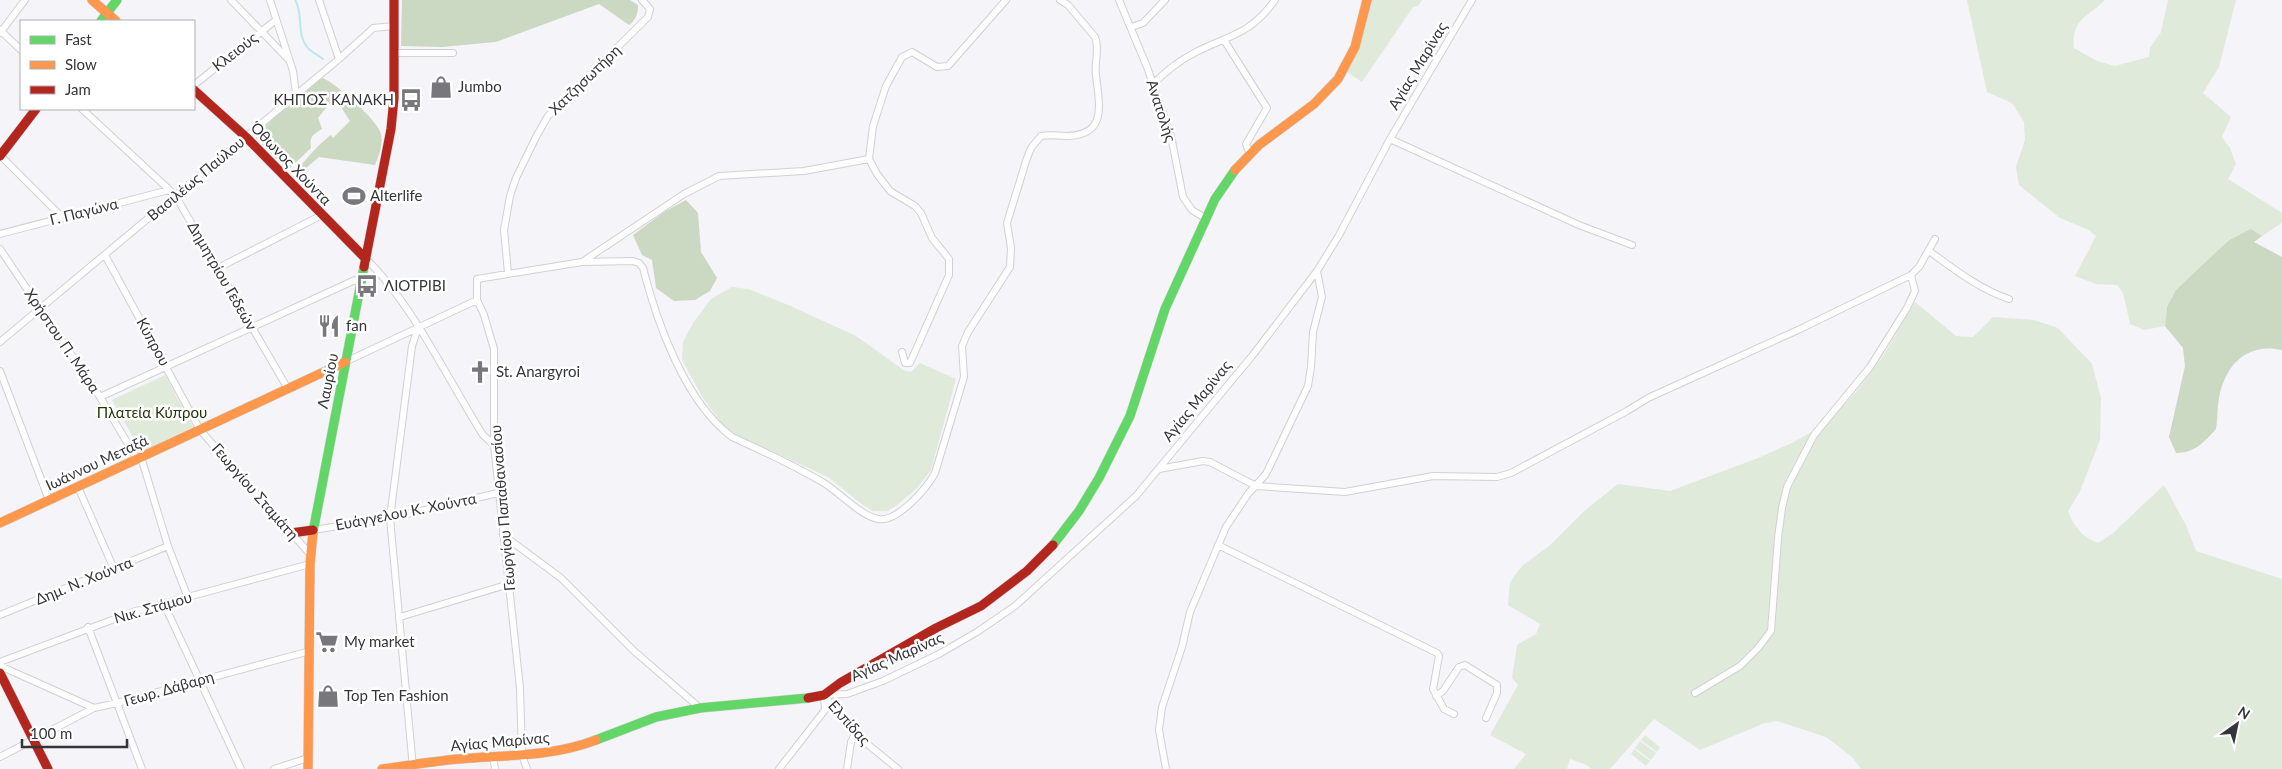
<svg xmlns="http://www.w3.org/2000/svg" width="2282" height="769" viewBox="0 0 2282 769" font-family="Lato,sans-serif">
<style>
.green{fill:#e0eada}
.forest{fill:#cbd8c2}
.lines{fill:none;stroke-linecap:round;stroke-linejoin:round}
.stream{stroke:#bbe7f1;stroke-width:2}
.street-casing{stroke:#d1d1d4;stroke-width:8}
.fast-casing{stroke:#d1d1d4;stroke-width:10}
.slow-casing{stroke:#d1d1d4;stroke-width:10}
.jam-casing{stroke:#d1d1d4;stroke-width:10}
.street{stroke:#fdfdfe;stroke-width:6}
.fast{stroke:#63d668;stroke-width:9}
.slow{stroke:#ff974d;stroke-width:9}
.jam{stroke:#b3261e;stroke-width:9}
.labels{text-anchor:middle;stroke-width:5;stroke-linejoin:round;paint-order:stroke}
.street-label{font-size:15px;fill:#353639;stroke:#fff}
.poi-label{font-size:15px;fill:#353639;stroke:#fff;text-anchor:start}
.park-label{font-size:15px;fill:#223807;stroke:#fff}
</style>
<rect width="100%" height="100%" fill="#f4f4f9"/>
<path class="green" d="M 1370,0 L 1422,0 L 1418,6 L 1413,7 L 1362,82 L 1347,72 Z
M 1967,0 L 2105,0 C 2088,17 2071,19 2074,48 L 2097,61 L 2115,66 L 2149,57 L 2150,48 L 2161,32 L 2168,0 L 2236,0 L 2219,67 L 2203,93 L 2231,117 L 2222,137 L 2230,148 L 2236,164 L 2228,179 L 2282,213 L 2282,223 L 2262,236 L 2251,230 L 2228,240 L 2167,307 L 2165,326 L 2144,330 L 2130,324 L 2123,293 L 2117,285 L 2096,284 L 2075,276 L 2096,236 L 2089,230 L 2060,218 L 2019,185 L 2016,167 L 2025,140 L 2024,122 L 2012,103 L 1987,92 Z
M 732,287 L 748,289 L 786,304 L 856,336 L 905,371 L 911,372 L 920,363 L 956,379 L 931,470 L 917,488 L 896,506 L 887,511 L 873,511 L 863,505 L 828,477 L 736,435 L 722,424 L 703,398 L 682,360 L 683,342 L 693,323 L 711,299 Z
M 1915,302 L 1956,336 L 1973,337 L 1993,317 L 2034,320 L 2058,328 L 2092,364 L 2101,398 L 2100,440 L 2080,491 L 2068,511 C 2074,527 2082,537 2098,543 L 2112,534 L 2164,485 L 2186,525 L 2196,551 L 2282,579 L 2282,769 L 1861,769 L 1852,757 L 1826,737 L 1777,721 L 1765,723 L 1700,750 L 1654,719 L 1610,769 L 1591,769 L 1587,765 L 1570,759 L 1567,769 L 1514,769 L 1526,754 L 1490,735 L 1518,685 L 1512,678 L 1517,645 L 1536,634 L 1540,624 L 1508,605 L 1510,582 L 1522,566 L 1549,546 L 1583,512 L 1618,484 L 1670,491 L 1758,458 L 1794,442 L 1824,425 L 1856,392 L 1883,356 Z
M 165,375 L 193,427 L 141,452 L 112,400 Z
M 1645,735 L 1660,747 L 1657,752 L 1641,740 Z
M 1640,741 L 1656,753 L 1651,760 L 1635,748 Z
M 1634,749 L 1650,761 L 1646,766 L 1631,754 Z"/>
<path class="forest" d="M 402,0 L 630,0 L 638,5 C 638,14 636,20 629,25 L 599,4 L 496,42 L 442,47 L 401,46 Z
M 323,78 C 336,84 378,120 381,134 C 383,144 379,156 375,165 L 319,157 L 293,179 C 294,170 323,140 331,135 L 333,138 L 350,121 L 339,104 L 329,104 L 318,118 L 322,129 C 313,134 309,137 311,148 L 288,170 L 256,138 C 267,123 306,84 323,78 Z
M 686,200 L 698,213 L 701,252 L 717,278 L 710,291 L 695,300 L 674,301 L 656,288 L 652,260 L 642,255 L 633,235 L 664,212 Z
M 2251,229 L 2262,236 L 2254,242 L 2282,257 L 2282,350 C 2247,342 2225,365 2219,398 C 2217,408 2218,419 2216,429 C 2204,442 2195,453 2176,453 L 2169,437 L 2185,366 L 2183,348 L 2165,326 L 2167,307 L 2176,290 L 2229,240 Z"/>
<g class="lines">
<path class="stream" d="M 295,0 C 304,14 296,34 307,47 C 311,52 318,55 323,59"/>
<defs>
<path id="street" d="M 231,0 L 288,59
M 270,0 L 293,71 L 296,94
M 319,0 L 339,59
M 1119,0 L 1147,67 L 1171,136 L 1183,197 L 1192,210 L 1205,218
M 1132,27 L 1143,23 L 1165,0
M 0,30 L 21,50
M 0,33 L 25,0
M 1224,40 L 1267,108 L 1246,144 L 1250,154
M 394,53 L 453,53
M 1153,84 C 1166,71 1180,60 1196,52 C 1230,35 1251,34 1275,0
M 194,85 L 276,20
M 82,109 L 175,195 L 288,389
M 1390,139 L 1579,225 L 1632,245
M 0,155 L 63,218
M 0,234 L 169,190
M 0,249 L 100,397 L 137,459
M 1929,251 C 1954,269 1979,289 2009,299
M 105,255 L 200,430 L 310,554
M 366,259 C 412,303 448,380 483,435 L 494,445
M 582,262 L 633,261 L 639,263 L 643,268 C 657,323 685,402 732,437 C 763,451 795,466 824,483 C 840,493 861,516 878,519 C 897,523 927,488 935,473 L 964,377 L 962,346 L 968,332 L 1010,267 L 1011,248 L 1007,223 L 1026,161 L 1031,148 L 1041,136 C 1050,134 1058,136 1067,136 C 1108,135 1099,104 1096,75 C 1094,63 1100,49 1095,37 L 1068,5 L 1060,0
M 218,268 L 322,215
M 508,273 L 504,230 L 510,196 L 516,178 L 536,137 L 548,116 L 648,17 L 650,9 L 642,0
M 0,342 L 339,59 L 369,32 L 373,28 L 394,26
M 902,352 L 905,363 L 910,363 L 949,275 L 949,259 L 932,238 L 921,213 L 915,206 L 890,191 L 877,174 L 869,159 L 873,126 L 886,86 L 902,57 L 912,52 L 937,67 L 948,66 L 1006,0
M 345,362 L 477,300
M 0,371 L 49,500
M 100,397 L 355,280 L 361,282
M 141,457 L 168,546 L 188,598
M 1159,469 L 1203,461 L 1210,462 L 1256,486 L 1345,492 L 1433,476 L 1497,477 L 1511,473 L 1627,411 L 1648,398 L 1798,330 L 1911,275 L 1919,267 L 1935,239
M 78,487 L 114,569
M 313,530 L 390,518 L 498,493
M 503,535 L 561,578 L 634,651 L 700,708
M 1218,545 L 1437,653 L 1439,656 L 1433,689 L 1444,709 L 1454,714
M 164,604 L 241,769
M 0,615 L 168,546
M 400,617 L 509,584
M 88,627 L 142,769
M 0,662 L 136,611 L 310,564
M 0,666 L 94,708
M 1695,693 L 1740,666 L 1758,648 L 1771,631 L 1778,538 L 1782,508 L 1787,487 L 1814,435 L 1870,367 L 1907,308 L 1915,291 L 1911,275
M 824,695 L 855,734 L 898,769
M 825,695 L 847,694 L 883,681 L 939,654 L 977,632 L 1015,606 L 1136,496 L 1252,356 L 1317,271 L 1338,237 L 1390,139 L 1472,0
M 1436,696 L 1443,691 L 1459,667 L 1465,665 L 1497,685 L 1497,693 L 1486,718
M 493,756 L 495,769
M 0,757 L 94,708 L 117,703 L 310,651
M 413,768 L 390,518 L 412,346 L 418,328
M 274,769 L 308,758
M 527,769 L 522,755 L 520,688 L 494,445 L 494,349 L 484,315 L 477,300 L 477,279 L 582,262 L 684,194 L 719,176 L 804,171 L 869,159
M 779,769 L 825,710 L 824,696
M 847,769 L 851,742 L 855,734
M 1166,769 L 1159,730 L 1162,707 L 1182,647 L 1190,612 L 1226,527 L 1248,494 L 1266,474 L 1308,386 L 1311,367 L 1313,332 L 1322,297 L 1317,271"/>
<path id="fast" d="M 101,21 L 117,0
M 313,532 L 364,267
M 1053,545 L 1079,511 L 1099,478 L 1130,416 L 1165,309 L 1215,199 L 1235,170
M 596,740 L 656,717 L 700,708 L 808,698"/>
<path id="slow" d="M 92,0 L 116,21
M 1235,170 L 1259,145 L 1314,104 L 1338,79 L 1355,47 L 1367,0
M 0,523 L 345,362
M 308,769 L 310,564 L 313,532
M 382,769 C 407,766 433,761 459,759 C 505,755 552,757 596,740"/>
<path id="jam" d="M 194,90 L 246,137 L 366,259
M 0,156 L 36,109
M 364,267 L 391,129 L 394,98 L 394,0
M 291,533 L 313,530
M 0,673 L 48,769
M 808,698 L 824,695 L 840,683 L 936,628 L 981,606 L 1027,571 L 1053,545"/>
</defs>
<use href="#street" class="street-casing"/>
<use href="#fast" class="fast-casing"/>
<use href="#slow" class="slow-casing"/>
<use href="#jam" class="jam-casing"/>
<use href="#street" class="street"/>
<use href="#fast" class="fast"/>
<use href="#slow" class="slow"/>
<use href="#jam" class="jam"/>
</g>
<defs>
<symbol id="shop-bare" viewBox="-9 -9 18 18"><path d="M-5-2.5h2.3a2.7 3.5 0 0 1 5.4 0H5L5.5 6h-11ZM-1.5-2.5h3a1.5 2.3 0 0 0-3 0Z" fill="#78787c" stroke="#fff" stroke-width="2.5" paint-order="stroke"/></symbol>
<symbol id="bus-bare" viewBox="-9 -9 18 18"><path d="M-5-6H5V4H4V6H2V4H-2V6H-4V4H-5ZM-3.5-4V0h7V-4ZM-3.5 1.2v1.5H-2V1.2ZM2 1.2v1.5H3.5V1.2Z" fill="#78787c" stroke="#fff" stroke-width="2.5" paint-order="stroke"/></symbol>
<symbol id="stadium-bare" viewBox="-9 -9 18 18"><path d="M0-5a6.5 5 0 1 0 0 10a6.5 5 0 1 0 0-10ZM-3.5-1.8h7v3.6h-7Z" fill="#78787c" stroke="#fff" stroke-width="2.5" paint-order="stroke"/></symbol>
<symbol id="restaurant-bare" viewBox="-9 -9 18 18"><path d="M-5-6h1v4h1v-4h1v4h1v-4h1v5L-1.5 .5V6h-2V.5L-5-1ZM5-6V6H3V1.5H1.5Q1.5-4 5-6Z" fill="#78787c" stroke="#fff" stroke-width="2.5" paint-order="stroke"/></symbol>
<symbol id="church-bare" viewBox="-9 -9 18 18"><path d="M-1.2-6h2.4v3.5h3.3v2.4h-3.3V6h-2.4V-.1h-3.3v-2.4h3.3Z" fill="#78787c" stroke="#fff" stroke-width="2.5" paint-order="stroke"/></symbol>
<symbol id="supermarket-bare" viewBox="-9 -9 18 18"><path d="M-6-5.5h2.5l.6 2H6L4.5 2H-2.5L-4.4-4H-6ZM-1.5 3.2a1.3 1.3 0 1 0 .1 0ZM3 3.2a1.3 1.3 0 1 0 .1 0Z" fill="#78787c" stroke="#fff" stroke-width="2.5" paint-order="stroke"/></symbol>
</defs>
<g fill-rule="evenodd">
<use href="#shop-bare" x="425" y="71" width="32" height="32"/>
<use href="#bus-bare" x="395" y="84" width="32" height="32"/>
<use href="#stadium-bare" x="338" y="180" width="32" height="32"/>
<use href="#bus-bare" x="351" y="270" width="32" height="32"/>
<use href="#restaurant-bare" x="313" y="310" width="32" height="32"/>
<use href="#church-bare" x="464" y="356" width="32" height="32"/>
<use href="#supermarket-bare" x="311" y="626" width="32" height="32"/>
<use href="#shop-bare" x="312" y="680" width="32" height="32"/>
</g>
<g class="labels">
<g class="street-label">
<text transform="translate(235 52) rotate(-38)" y="5">Κλειούς</text>
<text transform="translate(1418 66) rotate(-59)" y="5">Αγίας Μαρίνας</text>
<text transform="translate(585 80) rotate(-44)" y="5">Χατζησωτήρη</text>
<text transform="translate(1161 111) rotate(72)" y="5">Ανατολής</text>
<text transform="translate(291 164) rotate(46)" y="5">Όθωνος Χούντα</text>
<text transform="translate(196 179) rotate(-40)" y="5">Βασιλέως Παύλου</text>
<text transform="translate(84 212) rotate(-14)" y="5">Γ. Παγώνα</text>
<text transform="translate(222 276) rotate(60)" y="5">Δημητρίου Γεδεών</text>
<text transform="translate(62 341) rotate(56)" y="5">Χρήστου Π. Μάρα</text>
<text transform="translate(153 342) rotate(61)" y="5">Κύπρου</text>
<text transform="translate(328 381) rotate(-79)" y="5">Λαυρίου</text>
<text transform="translate(1197 401) rotate(-51)" y="5">Αγίας Μαρίνας</text>
<text transform="translate(97 463) rotate(-25)" y="5">Ιωάννου Μεταξά</text>
<text transform="translate(255 492) rotate(49)" y="5">Γεωργίου Σταμάτη</text>
<text transform="translate(503 508) rotate(-95)" y="5">Γεωργίου Παπαθανασίου</text>
<text transform="translate(406 512) rotate(-11)" y="5">Ευάγγελου Κ. Χούντα</text>
<text transform="translate(84 581) rotate(-22)" y="5">Δημ. Ν. Χούντα</text>
<text transform="translate(153 608) rotate(-16)" y="5">Νικ. Στάμου</text>
<text transform="translate(897 657) rotate(-24)" y="5">Αγίας Μαρίνας</text>
<text transform="translate(169 689) rotate(-16)" y="5">Γεωρ. Δάβαρη</text>
<text transform="translate(849 723) rotate(48)" y="5">Ελπίδας</text>
<text transform="translate(500 742) rotate(-5)" y="5">Αγίας Μαρίνας</text>
</g>
<g class="poi-label">
<text x="458" y="92">Jumbo</text>
<text x="394" y="105" text-anchor="end">ΚΗΠΟΣ ΚΑΝΑΚΗ</text>
<text x="370" y="201">Alterlife</text>
<text x="384" y="291">ΛΙΟΤΡΙΒΙ</text>
<text x="346" y="331">fan</text>
<text x="496" y="377">St. Anargyroi</text>
<text x="344" y="647">My market</text>
<text x="344" y="701">Top Ten Fashion</text>
</g>
<g class="park-label">
<text x="152" y="418">Πλατεία Κύπρου</text>
</g>
</g>
<rect x="20" y="20" width="175" height="90" fill="#ffffff" stroke="#aeafb0"/>
<rect x="30" y="36" width="25" height="8" fill="#63d668" stroke="#aeafb0"/>
<text x="65" y="45" font-size="15" fill="#353639">Fast</text>
<rect x="30" y="61" width="25" height="8" fill="#ff974d" stroke="#aeafb0"/>
<text x="65" y="70" font-size="15" fill="#353639">Slow</text>
<rect x="30" y="86" width="25" height="8" fill="#b3261e" stroke="#aeafb0"/>
<text x="65" y="95" font-size="15" fill="#353639">Jam</text>
<g transform="translate(2237 724) rotate(33)" stroke="#ffffff" stroke-width="4" paint-order="stroke">
<path d="M0-4L9 19L0 12L-9 19Z" fill="#353639"/>
<text y="-8" font-size="14" font-weight="bold" text-anchor="middle" fill="#353639">N</text>
</g>
<path d="M22 739v8h105v-8" fill="none" stroke="#353639" stroke-width="2.5"/>
<text x="30" y="739" font-size="15" fill="#353639" stroke="#ffffff" stroke-width="4" paint-order="stroke">100 m</text>
</svg>
